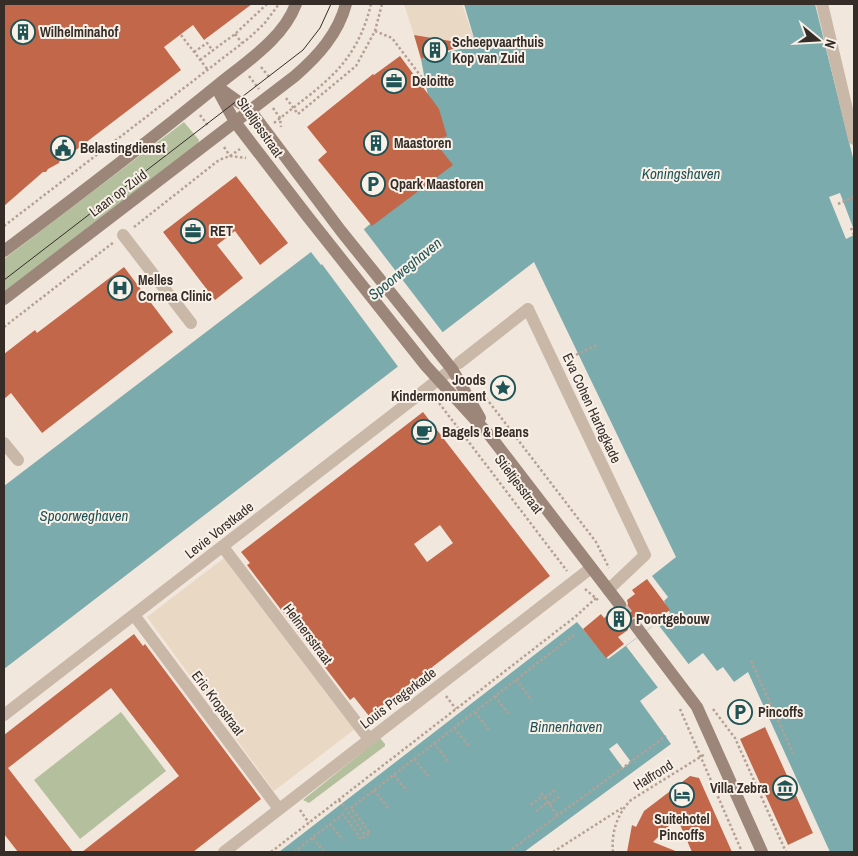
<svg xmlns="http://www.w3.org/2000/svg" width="858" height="856" viewBox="0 0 858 856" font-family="'Archivo Narrow',sans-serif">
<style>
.green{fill:#b4c09d}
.plaza{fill:#e9d8c4}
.water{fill:#7cabad}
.pier{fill:#f1e7dc}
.building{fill:#c2674a;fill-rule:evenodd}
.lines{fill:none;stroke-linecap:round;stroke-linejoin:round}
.secondary-tunnel{stroke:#ccc2b8;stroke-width:12;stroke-dasharray:12 6;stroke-linecap:butt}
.path{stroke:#b5a193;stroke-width:2.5;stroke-dasharray:2.5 2.5;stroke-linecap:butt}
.street{stroke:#c9b7a8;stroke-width:12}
.secondary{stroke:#9c867a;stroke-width:12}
.tram{stroke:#362d28;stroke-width:1}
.labels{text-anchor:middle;stroke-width:4;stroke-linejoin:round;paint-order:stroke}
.poi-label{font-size:14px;font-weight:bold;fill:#362d28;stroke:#f9f1e8;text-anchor:start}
.street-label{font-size:14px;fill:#362d28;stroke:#f9f1e8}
.water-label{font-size:15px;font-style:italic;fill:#1f5356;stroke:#f9f1e8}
</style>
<rect width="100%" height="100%" fill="#f1e7dc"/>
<path class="green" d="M 184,122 L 199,140 L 198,143 L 4,292 L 4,259 Z
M 121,712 L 166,771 L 80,839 L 34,780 Z
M 380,738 L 385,744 L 385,746 L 309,803 L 303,800 Z"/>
<path class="plaza" d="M 404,4 L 462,4 L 476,45 L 414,35 Z
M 224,558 L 355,729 L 274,791 L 147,617 Z"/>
<path class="water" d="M 464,4 L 815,4 L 854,162 L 854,852 L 830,852 L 748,672 L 734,682 L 723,667 L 717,671 L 703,653 L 640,701 L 671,744 L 524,852 L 279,852 L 577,622 L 608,659 L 670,613 L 664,601 L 668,597 L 652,576 L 676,557 L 534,262 L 4,669 L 4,486 L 311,252 L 321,265 L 441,165 L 421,59 L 476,45 Z"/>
<path class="pier" d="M 840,193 L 854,230 L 854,235 L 846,239 L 829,197 Z
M 362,227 L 444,334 L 399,368 L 313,252 L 321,261 Z
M 657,623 L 690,666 L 659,689 L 626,646 Z
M 617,743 L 631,762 L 623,768 L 609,749 Z"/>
<path class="building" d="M 4,4 L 252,4 L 204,40 L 193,25 L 164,47 L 181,70 L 76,150 L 75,148 L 60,160 L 59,163 L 48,169 L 46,172 L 43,172 L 4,206 Z
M 414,35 L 469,44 L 421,59 Z
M 400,56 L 439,109 L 447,136 L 434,141 L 453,165 L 372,226 L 318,160 L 327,152 L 307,127 L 373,74 L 374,75 Z
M 236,176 L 288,243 L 260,265 L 235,231 L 217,245 L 243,278 L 215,300 L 163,232 Z
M 124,267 L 173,332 L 42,433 L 11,393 L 4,399 L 4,354 L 35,330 L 37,333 Z
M 423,412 L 550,576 L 369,716 L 354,697 L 350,700 L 247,565 L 250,563 L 241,552 ZM 440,525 L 453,543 L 427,562 L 414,544 Z
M 647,579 L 670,610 L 656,620 L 650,613 L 641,620 L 634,617 L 630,619 L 627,626 L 628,630 L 618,637 L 624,644 L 606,658 L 583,629 L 601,614 L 604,618 L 614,610 L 621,613 L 625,611 L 628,604 L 627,600 L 635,594 L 632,590 Z
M 134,634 L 143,646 L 145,644 L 261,799 L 193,852 L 82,852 L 179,776 L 111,688 L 8,768 L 73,852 L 18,852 L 4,834 L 4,735 Z
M 765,727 L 813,833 L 788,845 L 740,739 Z
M 690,776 L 699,778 L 732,852 L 692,852 L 677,818 L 653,842 L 678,852 L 627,852 L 632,825 L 636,827 L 644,811 Z"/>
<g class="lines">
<path class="secondary-tunnel" d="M 620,605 L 635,625"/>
<path class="path" d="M 375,31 L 392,38 L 426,83 L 453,76
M 235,34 L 242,43
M 181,35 L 208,70
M 194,52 L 207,43 L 213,51
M 200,60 L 235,34 L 267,4
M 261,67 L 270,78
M 452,70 L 454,82
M 249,76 L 259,89
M 286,98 L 298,114 L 356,66 L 375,31 L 382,4
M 273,108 L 280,118 L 281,127
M 200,115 L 209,127
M 274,123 C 321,85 356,67 371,4
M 224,147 L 230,156
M 230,156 L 246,158
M 838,204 L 854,197
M 4,226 L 249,38 L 264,24 L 279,4
M 134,227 L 219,160 L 230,156 L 240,149
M 851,228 L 854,235
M 4,327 L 114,242
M 567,359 L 597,345
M 483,394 L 596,542 L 609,568
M 436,399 L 567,571
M 585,589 L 598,600
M 751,661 L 793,753
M 516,680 L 532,700
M 446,696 L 456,709
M 495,696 L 509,715
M 765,708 L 771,705
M 680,709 L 742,852
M 713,709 L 735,738 L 786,852
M 475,712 L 489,730
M 454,728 L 469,746
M 434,743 L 449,762
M 414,759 L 429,777
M 394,775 L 407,791
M 374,790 L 388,808
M 541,793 L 558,816
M 545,798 L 555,790
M 339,800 L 366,836
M 549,804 L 560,796
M 531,805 L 543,795
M 300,810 L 309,823
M 536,811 L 548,802
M 330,824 L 343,840
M 313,838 L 324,852
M 271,852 L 575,617 L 596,598
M 294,852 L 343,814 L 361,839 L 370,833 L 351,808 L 575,634
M 508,852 L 666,736
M 553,852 L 622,808
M 613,852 C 611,833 617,814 631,800 L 705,754"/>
<path class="street" d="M 822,4 L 854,139
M 123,235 L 191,323
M 459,363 L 528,309 L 645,555 L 608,590
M 4,443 L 18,460
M 223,547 L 369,739
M 134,615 L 279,809
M 4,715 L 452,369
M 224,852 L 591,568"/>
<path class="secondary" d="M 216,87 L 235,122 L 308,217 L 426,366 L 491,437 L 620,605
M 219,88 L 250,110 L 341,231 L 452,369 L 480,418
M 4,251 C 76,197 148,142 218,85 C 246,62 283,39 296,4
M 4,299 L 295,76 C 318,56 338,34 346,4
M 635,625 L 697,707 L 762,852"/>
<path class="tram" d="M 4,280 L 303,50 L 320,28 L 331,4"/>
</g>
<defs>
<symbol id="building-ring" viewBox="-11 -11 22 22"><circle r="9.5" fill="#f9f1e8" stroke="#1f5356" stroke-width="1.5"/><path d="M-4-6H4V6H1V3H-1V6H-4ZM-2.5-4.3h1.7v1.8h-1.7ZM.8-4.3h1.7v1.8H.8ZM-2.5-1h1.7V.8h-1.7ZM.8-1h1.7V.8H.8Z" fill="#1f5356"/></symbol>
<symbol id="office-ring" viewBox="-11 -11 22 22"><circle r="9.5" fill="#f9f1e8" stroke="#1f5356" stroke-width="1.5"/><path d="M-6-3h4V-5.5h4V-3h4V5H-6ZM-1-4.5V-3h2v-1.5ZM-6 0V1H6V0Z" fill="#1f5356"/></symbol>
<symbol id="civic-ring" viewBox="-11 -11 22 22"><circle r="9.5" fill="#f9f1e8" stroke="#1f5356" stroke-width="1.5"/><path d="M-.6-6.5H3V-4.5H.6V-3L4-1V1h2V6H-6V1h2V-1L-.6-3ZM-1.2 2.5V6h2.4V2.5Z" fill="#1f5356"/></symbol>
<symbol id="parking-ring" viewBox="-11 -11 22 22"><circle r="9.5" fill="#f9f1e8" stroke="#1f5356" stroke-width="1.5"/><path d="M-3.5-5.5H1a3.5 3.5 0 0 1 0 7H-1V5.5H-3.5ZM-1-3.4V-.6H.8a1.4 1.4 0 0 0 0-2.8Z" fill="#1f5356"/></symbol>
<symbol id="hospital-ring" viewBox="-11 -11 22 22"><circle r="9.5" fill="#f9f1e8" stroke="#1f5356" stroke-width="1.5"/><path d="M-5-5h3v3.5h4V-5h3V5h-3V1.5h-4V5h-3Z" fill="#1f5356"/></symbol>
<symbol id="sight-ring" viewBox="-11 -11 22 22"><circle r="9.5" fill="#f9f1e8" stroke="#1f5356" stroke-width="1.5"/><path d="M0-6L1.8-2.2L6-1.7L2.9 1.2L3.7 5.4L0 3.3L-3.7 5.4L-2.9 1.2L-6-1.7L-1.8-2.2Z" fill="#1f5356"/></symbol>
<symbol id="cafe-ring" viewBox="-11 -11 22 22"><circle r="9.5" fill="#f9f1e8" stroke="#1f5356" stroke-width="1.5"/><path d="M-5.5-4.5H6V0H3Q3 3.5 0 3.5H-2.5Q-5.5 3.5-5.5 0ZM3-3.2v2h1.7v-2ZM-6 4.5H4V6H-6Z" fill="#1f5356"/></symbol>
<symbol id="museum-ring" viewBox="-11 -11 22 22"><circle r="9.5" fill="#f9f1e8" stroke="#1f5356" stroke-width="1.5"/><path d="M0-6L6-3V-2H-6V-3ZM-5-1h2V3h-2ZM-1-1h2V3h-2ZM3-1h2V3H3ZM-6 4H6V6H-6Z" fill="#1f5356"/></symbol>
<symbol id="hotel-ring" viewBox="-11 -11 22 22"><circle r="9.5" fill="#f9f1e8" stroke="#1f5356" stroke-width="1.5"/><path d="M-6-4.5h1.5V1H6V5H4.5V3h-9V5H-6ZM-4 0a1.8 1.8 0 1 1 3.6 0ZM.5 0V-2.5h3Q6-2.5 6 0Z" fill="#1f5356"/></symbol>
</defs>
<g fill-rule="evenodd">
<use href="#building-ring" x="9" y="18" width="28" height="28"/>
<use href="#building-ring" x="421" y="36" width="28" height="28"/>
<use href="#office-ring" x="380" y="67" width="28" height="28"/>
<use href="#building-ring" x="362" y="129" width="28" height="28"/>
<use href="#civic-ring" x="49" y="134" width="28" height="28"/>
<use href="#parking-ring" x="359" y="170" width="28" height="28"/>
<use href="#office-ring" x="179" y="217" width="28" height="28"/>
<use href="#hospital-ring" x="106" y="274" width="28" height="28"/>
<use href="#sight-ring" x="489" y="374" width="28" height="28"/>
<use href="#cafe-ring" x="410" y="418" width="28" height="28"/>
<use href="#building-ring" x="605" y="605" width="28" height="28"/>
<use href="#parking-ring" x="726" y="698" width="28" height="28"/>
<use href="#museum-ring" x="771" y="774" width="28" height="28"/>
<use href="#hotel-ring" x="668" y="781" width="28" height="28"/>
</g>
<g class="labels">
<g class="poi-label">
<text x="40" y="37">Wilhelminahof</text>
<text x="452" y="47">Scheepvaarthuis<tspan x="452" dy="16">Kop van Zuid</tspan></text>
<text x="412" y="86">Deloitte</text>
<text x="394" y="148">Maastoren</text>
<text x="80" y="153">Belastingdienst</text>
<text x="390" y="189">Qpark Maastoren</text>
<text x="210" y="236">RET</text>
<text x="138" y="285">Melles<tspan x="138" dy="16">Cornea Clinic</tspan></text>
<text x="486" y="385" text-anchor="end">Joods<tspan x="486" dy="16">Kindermonument</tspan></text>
<text x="442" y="437">Bagels &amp; Beans</text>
<text x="636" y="624">Poortgebouw</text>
<text x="758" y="717">Pincoffs</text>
<text x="768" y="793" text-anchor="end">Villa Zebra</text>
<text x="682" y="824" text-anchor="middle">Suitehotel<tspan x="682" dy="16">Pincoffs</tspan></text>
</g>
<g class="street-label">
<text transform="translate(260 127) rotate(55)" y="5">Stieltjesstraat</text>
<text transform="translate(118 193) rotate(-37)" y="5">Laan op Zuid</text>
<text transform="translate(592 408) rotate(65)" y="5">Eva Cohen Hartogkade</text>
<text transform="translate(519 484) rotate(53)" y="5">Stieltjesstraat</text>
<text transform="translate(219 530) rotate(-38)" y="5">Levie Vorstkade</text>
<text transform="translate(308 634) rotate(53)" y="5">Helmersstraat</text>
<text transform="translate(398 698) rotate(-37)" y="5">Louis Pregerkade</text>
<text transform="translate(218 703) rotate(53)" y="5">Eric Kropstraat</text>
<text transform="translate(653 775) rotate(-32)" y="5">Halfrond</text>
</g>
<g class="water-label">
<text x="681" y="179">Koningshaven</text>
<text transform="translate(405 269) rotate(-39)" y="5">Spoorweghaven</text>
<text x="84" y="521">Spoorweghaven</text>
<text x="566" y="732">Binnenhaven</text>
</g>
</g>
<rect width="858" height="856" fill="none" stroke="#362d28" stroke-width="10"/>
<g transform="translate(818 40) rotate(108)" stroke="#f9f1e8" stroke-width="4" paint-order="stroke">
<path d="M0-4L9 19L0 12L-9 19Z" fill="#362d28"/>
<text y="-8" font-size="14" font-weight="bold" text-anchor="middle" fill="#362d28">N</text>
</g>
</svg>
